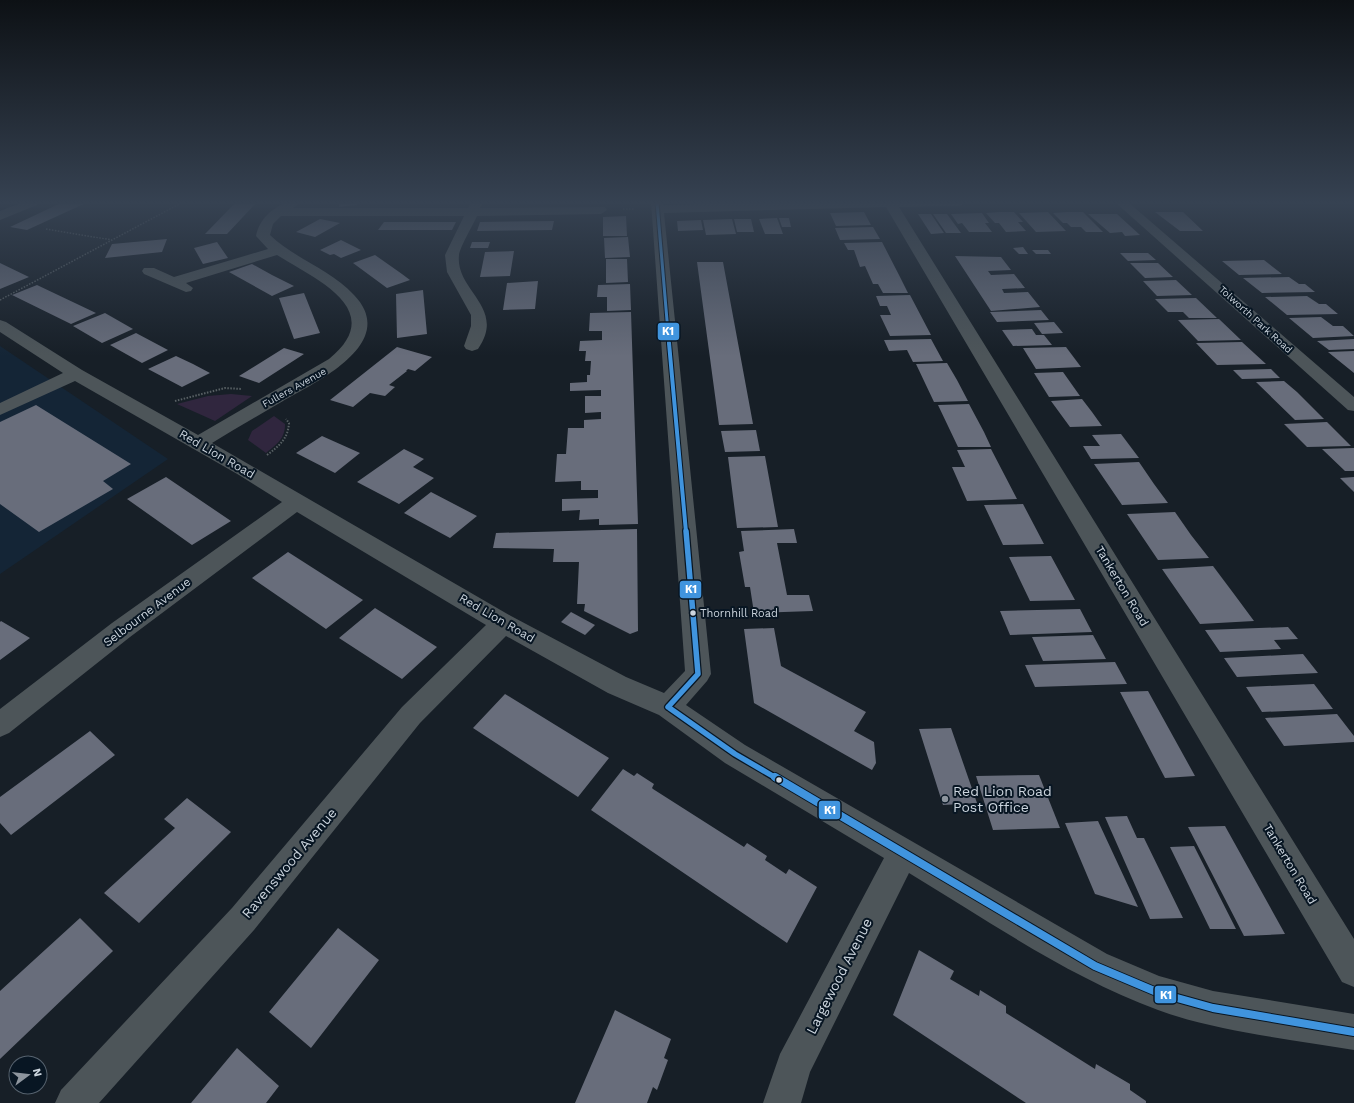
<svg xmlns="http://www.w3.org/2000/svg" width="1354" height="1103" viewBox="0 0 1354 1103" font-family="'Work Sans',sans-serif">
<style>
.built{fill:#142536}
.green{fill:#30263e}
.building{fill:#686d7b}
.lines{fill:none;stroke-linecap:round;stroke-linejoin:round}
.path-far1{stroke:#586064;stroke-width:1.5;stroke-dasharray:1.5 1.5;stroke-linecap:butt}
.path{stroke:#586064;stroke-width:2;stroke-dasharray:1.5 1.5;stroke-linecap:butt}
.minor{fill:#4d5559;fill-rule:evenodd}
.bus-1-far3-casing{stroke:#081623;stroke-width:5}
.bus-1-far2-casing{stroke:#081623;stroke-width:6}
.bus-1-far1-casing{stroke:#081623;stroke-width:8}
.bus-1-casing{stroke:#081623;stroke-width:10}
.bus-1-far3{stroke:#4094de;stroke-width:3}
.bus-1-far2{stroke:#4094de;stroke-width:4}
.bus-1-far1{stroke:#4094de;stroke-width:5.5}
.bus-1{stroke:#4094de;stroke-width:8}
.bus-dot{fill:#ccd5de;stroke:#081623;stroke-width:1.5}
.poi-dot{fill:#8d959e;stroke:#081623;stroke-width:1.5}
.labels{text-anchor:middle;stroke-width:4;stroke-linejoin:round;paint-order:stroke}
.far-street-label{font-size:10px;fill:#ccd5de;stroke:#081623}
.bus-label{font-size:11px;fill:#ccd5de;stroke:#081623;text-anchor:start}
.street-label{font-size:12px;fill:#ccd5de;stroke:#081623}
.near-poi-label{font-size:14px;fill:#ccd5de;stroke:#081623;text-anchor:start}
.near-street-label{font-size:14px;fill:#ccd5de;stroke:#081623}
.line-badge{stroke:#081623;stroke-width:1.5}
.badge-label{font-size:11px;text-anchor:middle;font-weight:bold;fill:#fff}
</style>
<rect width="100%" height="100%" fill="#171f27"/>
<path class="built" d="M 0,346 L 168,459 L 0,574 Z"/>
<path class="green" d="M 231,394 L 252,396 L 215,421 L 177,404 L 208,396 Z
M 274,416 L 285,424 C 285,439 277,444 266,453 L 248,440 L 252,431 Z"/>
<path class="building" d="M 63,202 L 88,202 L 27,230 L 10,227 Z
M 236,202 L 257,202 L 227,234 L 205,234 Z
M 339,202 L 357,202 L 357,205 L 339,207 Z
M 864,212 L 871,225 L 836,226 L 830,213 Z
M 999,212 L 1014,212 L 1023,222 L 1018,222 L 1026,231 L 1006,232 L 999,223 L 995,223 L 986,213 Z
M 1048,212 L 1066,231 L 1036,232 L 1019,213 Z
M 1067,212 L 1083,212 L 1103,232 L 1086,232 L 1081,227 L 1071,227 L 1067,223 L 1063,223 L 1053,213 Z
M 1155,212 L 1183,212 L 1203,231 L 1180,231 Z
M 982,213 L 989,223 L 985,223 L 992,232 L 969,232 L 962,223 L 958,224 L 951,214 Z
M 918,214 L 931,214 L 944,233 L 931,234 Z
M 933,214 L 947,214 L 961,233 L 946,233 Z
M 1088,214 L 1117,214 L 1140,235 L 1125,236 L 1122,232 L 1110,233 Z
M 626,216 L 627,236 L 603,236 L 603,217 Z
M 777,218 L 783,234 L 765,234 L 759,219 Z
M 779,218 L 789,218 L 791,227 L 782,227 Z
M 320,219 L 340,223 L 315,237 L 296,232 Z
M 732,219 L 736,234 L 706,235 L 703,220 Z
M 734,219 L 751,219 L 754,232 L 737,232 Z
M 701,220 L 703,230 L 678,231 L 677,221 Z
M 554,221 L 552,230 L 477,231 L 480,222 Z
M 384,222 L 456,222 L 452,230 L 378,230 Z
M 873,227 L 880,239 L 840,240 L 835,228 Z
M 628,237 L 630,257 L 605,258 L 604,238 Z
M 167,239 L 162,252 L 105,258 L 112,244 Z
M 341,240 L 361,250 L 341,258 L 334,254 L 330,255 L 320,250 Z
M 217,242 L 228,258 L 203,264 L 194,248 Z
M 472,242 L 490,242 L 488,248 L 470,248 Z
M 882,242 L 899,275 L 908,293 L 883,293 L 878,284 L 873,284 L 865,266 L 860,267 L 854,250 L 848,250 L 844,243 Z
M 1023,247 L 1028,254 L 1019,254 L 1013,248 Z
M 1032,250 L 1048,250 L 1051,254 L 1036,254 Z
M 514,251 L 510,276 L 480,277 L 485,252 Z
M 1120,253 L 1148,253 L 1156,260 L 1128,261 Z
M 375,255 L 402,274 L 410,280 L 387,288 L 353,263 Z
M 955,256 L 1001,257 L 1011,270 L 988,271 L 991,275 L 1014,274 L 1025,288 L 1002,289 L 1004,293 L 1028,292 L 1040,307 L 991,311 Z
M 606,259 L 627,259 L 628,282 L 606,283 Z
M 1264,260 L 1282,274 L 1239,275 L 1222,261 Z
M 697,262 L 723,262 L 753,424 L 719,425 Z
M 0,263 L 29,277 L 0,289 Z
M 1130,263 L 1158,263 L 1173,277 L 1145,278 Z
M 252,264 L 272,275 L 294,286 L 272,296 L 229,272 Z
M 1289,277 L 1299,284 L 1305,284 L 1315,292 L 1262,293 L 1243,278 Z
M 1176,280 L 1192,295 L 1157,296 L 1143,281 Z
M 538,281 L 535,309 L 503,310 L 507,283 Z
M 630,284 L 631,310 L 607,311 L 607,297 L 597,297 L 598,285 Z
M 37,285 L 96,313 L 71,324 L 12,295 Z
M 423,290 L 427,334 L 397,338 L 396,294 Z
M 304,293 L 320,333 L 294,339 L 279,298 Z
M 910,295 L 931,335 L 890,336 L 880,315 L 891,315 L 887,306 L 880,306 L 876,296 Z
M 1307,296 L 1319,304 L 1326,304 L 1338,314 L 1287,315 L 1265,297 Z
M 1196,298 L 1217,318 L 1189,318 L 1183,312 L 1168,312 L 1155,299 Z
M 1041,310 L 1049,320 L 997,322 L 990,312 Z
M 631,312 L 638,524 L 599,525 L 599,519 L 579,520 L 580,510 L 562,511 L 562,499 L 598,498 L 598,490 L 581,490 L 581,481 L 555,482 L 557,454 L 566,454 L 568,428 L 584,428 L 584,420 L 601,419 L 601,412 L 585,413 L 585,396 L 601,396 L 601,390 L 570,391 L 570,383 L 587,382 L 587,375 L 590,375 L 591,361 L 585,361 L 586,351 L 579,351 L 580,341 L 602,340 L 602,331 L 589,331 L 590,313 Z
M 105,313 L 133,329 L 102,343 L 73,326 Z
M 1321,317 L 1333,326 L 1343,326 L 1354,336 L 1313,338 L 1289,318 Z
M 1219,319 L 1241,340 L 1198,341 L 1178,320 Z
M 1054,322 L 1063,333 L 1042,334 L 1034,323 Z
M 1032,329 L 1036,335 L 1044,335 L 1052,345 L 1013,346 L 1002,330 Z
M 136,333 L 168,350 L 142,363 L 110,345 Z
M 931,339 L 943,361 L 913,362 L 907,350 L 889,351 L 884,340 Z
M 1354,339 L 1354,349 L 1329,350 L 1317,341 Z
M 1242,342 L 1266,364 L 1217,365 L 1196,343 Z
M 397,347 L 432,357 L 415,371 L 408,369 L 406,371 L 407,371 L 389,385 L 395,387 L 385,396 L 370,393 L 353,407 L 330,400 Z
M 1066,347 L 1081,367 L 1036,369 L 1023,348 Z
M 284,348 L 304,354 L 259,383 L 239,376 Z
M 1354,351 L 1354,373 L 1328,352 Z
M 176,356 L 193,364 L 210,373 L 182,387 L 148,369 Z
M 947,363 L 957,380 L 968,401 L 934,402 L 916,364 Z
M 1271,369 L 1280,378 L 1242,379 L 1233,370 Z
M 1063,372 L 1080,396 L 1049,397 L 1034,373 Z
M 1284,381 L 1297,392 L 1324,419 L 1295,420 L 1256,382 Z
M 1082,399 L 1092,412 L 1102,426 L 1070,427 L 1051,401 Z
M 969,404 L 984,432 L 991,447 L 958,447 L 938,405 Z
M 36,405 L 131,464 L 103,481 L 113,489 L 39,532 L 0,504 L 0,422 Z
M 1327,422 L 1351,446 L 1307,447 L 1284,424 Z
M 756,430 L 760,451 L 725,452 L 721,431 Z
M 1121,434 L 1139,458 L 1091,459 L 1083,446 L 1100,446 L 1092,435 Z
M 322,436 L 360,453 L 335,473 L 296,453 Z
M 1354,448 L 1354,471 L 1345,471 L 1322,449 Z
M 404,449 L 424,459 L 413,467 L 434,478 L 399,504 L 357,482 Z
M 991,449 L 1017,499 L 967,501 L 952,467 L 965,467 L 957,450 Z
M 765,456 L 778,527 L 737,528 L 728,457 Z
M 1139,462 L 1154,484 L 1168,503 L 1122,505 L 1094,464 Z
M 166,477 L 231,521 L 192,545 L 127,499 Z
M 1354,477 L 1354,492 L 1340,478 Z
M 431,492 L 477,516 L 450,538 L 404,513 Z
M 1023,504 L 1044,544 L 1003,545 L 984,505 Z
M 1175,512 L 1191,535 L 1209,558 L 1158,560 L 1127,514 Z
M 637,529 L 638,631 L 630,634 L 584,611 L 585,604 L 577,604 L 579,562 L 553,562 L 554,549 L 493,548 L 496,533 Z
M 794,529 L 797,543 L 777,543 L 787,595 L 809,595 L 813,611 L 754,613 L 750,587 L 745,587 L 739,552 L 744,551 L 741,531 Z
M 288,552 L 363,600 L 326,629 L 252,578 Z
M 1051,556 L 1075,600 L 1030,601 L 1009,557 Z
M 1213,566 L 1234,594 L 1254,621 L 1200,624 L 1162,569 Z
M 375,608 L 437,647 L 402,679 L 339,638 Z
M 1080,609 L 1092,632 L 1010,635 L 1000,611 Z
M 571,612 L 595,625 L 585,635 L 561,622 Z
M 1,621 L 30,638 L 0,660 L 0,622 Z
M 1288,627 L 1298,639 L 1274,640 L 1281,649 L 1220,652 L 1205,630 Z
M 774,628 L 781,666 L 866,712 L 854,731 L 874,742 L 876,763 L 872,770 L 754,703 L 744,629 Z
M 1093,635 L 1106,659 L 1043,661 L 1032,637 Z
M 1303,654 L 1318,673 L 1237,677 L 1224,658 Z
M 1115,662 L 1127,684 L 1035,687 L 1025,665 Z
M 1314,684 L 1333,709 L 1262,712 L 1246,687 Z
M 1148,691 L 1195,776 L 1165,778 L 1120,692 Z
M 505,694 L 609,758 L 578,797 L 473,728 Z
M 1337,714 L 1354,736 L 1354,742 L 1284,746 L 1265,718 Z
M 951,728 L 977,803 L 943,805 L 919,729 Z
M 90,731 L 115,755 L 11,835 L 0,823 L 0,797 Z
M 623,769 L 634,776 L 637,773 L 654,784 L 652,788 L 653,789 L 744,847 L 747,843 L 767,856 L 765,860 L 786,874 L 789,869 L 817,887 L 787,943 L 591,810 Z
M 1039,775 L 1060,828 L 993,830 L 976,776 Z
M 187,798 L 231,832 L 139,923 L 104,893 L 175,828 L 164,819 Z
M 1127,816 L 1137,838 L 1144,838 L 1183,918 L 1150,919 L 1105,817 Z
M 1098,821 L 1138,907 L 1095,894 L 1065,823 Z
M 1225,826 L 1285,934 L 1244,936 L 1188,827 Z
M 1194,846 L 1236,929 L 1210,929 L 1170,847 Z
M 80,918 L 113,951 L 0,1059 L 0,991 Z
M 338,928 L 379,960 L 311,1048 L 269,1012 Z
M 919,950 L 954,971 L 950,979 L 979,996 L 980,990 L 1006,1006 L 1006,1013 L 1095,1069 L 1096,1064 L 1130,1084 L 1130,1090 L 1146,1101 L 1146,1103 L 1026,1103 L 893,1015 Z
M 615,1010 L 671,1039 L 664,1058 L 668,1060 L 657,1090 L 653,1087 L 647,1103 L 575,1103 Z
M 237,1048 L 279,1086 L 266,1103 L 191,1103 Z"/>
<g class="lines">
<path class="path-far1" d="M 623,209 L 634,209
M 46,229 L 112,240
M 0,300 L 183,202"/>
<path class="path" d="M 175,401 L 225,388 L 242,389
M 267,455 C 279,446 288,439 289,423 L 286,419"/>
<path class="minor" d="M 23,202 L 39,202 L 37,205 L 0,220 L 0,211 Z
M 286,202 L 301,202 L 293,208 L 468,208 L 471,202 L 483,202 L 480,208 L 605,207 L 607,210 L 601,214 L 477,216 C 473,225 460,247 459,255 C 455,291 507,307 478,349 L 472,351 L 466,349 L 464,346 L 471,326 L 471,315 L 447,272 L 445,255 L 464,216 L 281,216 L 273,224 L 270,235 C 295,259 330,269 354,295 C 400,343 316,382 283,401 C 259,415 235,429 212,443 L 511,616 L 626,677 L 664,693 L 685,671 L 651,202 L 663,202 L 663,205 L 804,202 L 964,202 L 962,205 L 958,206 L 899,207 L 1354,939 L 1354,987 L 1342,982 L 886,207 L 664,213 L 711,674 L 707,681 L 686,705 L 745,745 L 1107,954 L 1159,976 L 1213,991 L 1354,1014 L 1354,1050 C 1291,1039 1218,1032 1158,1010 C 1069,977 990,922 909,873 L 810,1072 L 801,1103 L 763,1103 L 780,1054 L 884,858 L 725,763 L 659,715 L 608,693 L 506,636 L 420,723 L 254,930 L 99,1103 L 55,1103 L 61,1090 L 232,908 L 402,707 L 486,625 L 297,512 L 130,637 L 9,733 L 0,737 L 0,709 L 112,623 L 282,502 L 239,475 L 75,381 L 0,415 L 0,403 L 63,373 L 0,332 L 0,320 L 6,322 L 82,370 L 198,435 L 329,359 C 389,310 315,279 277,255 L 186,283 L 193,288 L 191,291 L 186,292 L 144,274 L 142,271 L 144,268 L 154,268 L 174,277 L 268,249 L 256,236 C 260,218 271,210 286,202 Z
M 1115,202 L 1128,202 L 1354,397 L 1354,411 L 1348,410 Z"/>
<defs>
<path id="bus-1-far3" d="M 657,202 L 669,344"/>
<path id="bus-1-far2" d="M 669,343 L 686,532"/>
<path id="bus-1-far1" d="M 668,707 L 698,674 L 686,531
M 668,707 L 735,754 L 776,778"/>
<path id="bus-1" d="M 775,777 L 1095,966 L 1159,993 L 1213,1008 L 1354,1032"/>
</defs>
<use href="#bus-1-far3" class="bus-1-far3-casing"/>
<use href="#bus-1-far2" class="bus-1-far2-casing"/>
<use href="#bus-1-far1" class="bus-1-far1-casing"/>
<use href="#bus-1" class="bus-1-casing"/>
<use href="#bus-1-far3" class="bus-1-far3"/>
<use href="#bus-1-far2" class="bus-1-far2"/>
<use href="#bus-1-far1" class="bus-1-far1"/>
<use href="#bus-1" class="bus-1"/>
</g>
<linearGradient id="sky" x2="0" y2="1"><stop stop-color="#0d1115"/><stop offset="0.57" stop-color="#364252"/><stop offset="1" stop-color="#364252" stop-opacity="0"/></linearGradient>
<rect width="1354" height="356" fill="url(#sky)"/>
<g class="bus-dot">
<circle cx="693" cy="613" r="3.5"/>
<circle cx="779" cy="780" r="3.5"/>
</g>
<circle class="poi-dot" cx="945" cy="799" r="4"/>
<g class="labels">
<g class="far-street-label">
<text transform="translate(1256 319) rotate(42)" y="4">Tolworth Park Road</text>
<text transform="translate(294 387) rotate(-29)" y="4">Fullers Avenue</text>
</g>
<g class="bus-label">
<text x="700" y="617">Thornhill Road</text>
</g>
<g class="street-label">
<text transform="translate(217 454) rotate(30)" y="4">Red Lion Road</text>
<text transform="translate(1122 586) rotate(59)" y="4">Tankerton Road</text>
<text transform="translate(147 612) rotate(-37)" y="4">Selbourne Avenue</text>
<text transform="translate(497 618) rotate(30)" y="4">Red Lion Road</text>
<text transform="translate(1290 864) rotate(59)" y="4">Tankerton Road</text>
</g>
<g class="near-poi-label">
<text x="953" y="796">Red Lion Road<tspan x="953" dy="16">Post Office</tspan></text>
</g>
<g class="near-street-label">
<text transform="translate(289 863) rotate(-50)" y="5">Ravenswood Avenue</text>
<text transform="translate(839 976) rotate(-63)" y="5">Largewood Avenue</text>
</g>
</g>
<g class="line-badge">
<rect x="657" y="322" width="23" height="19" rx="4" fill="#4094de"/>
<rect x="679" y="580" width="23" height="19" rx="4" fill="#4094de"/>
<rect x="818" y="800" width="23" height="20" rx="4" fill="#4094de"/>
<rect x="1154" y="985" width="23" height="19" rx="4" fill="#4094de"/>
</g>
<g class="badge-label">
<text x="668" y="335">K1</text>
<text x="691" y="593">K1</text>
<text x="830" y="814">K1</text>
<text x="1166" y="999">K1</text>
</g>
<g transform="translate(28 1075) rotate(75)"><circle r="19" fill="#081623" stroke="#56626e"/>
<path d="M0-3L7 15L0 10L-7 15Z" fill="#8d959e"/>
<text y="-6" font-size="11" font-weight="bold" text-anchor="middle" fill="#ccd5de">N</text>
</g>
</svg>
